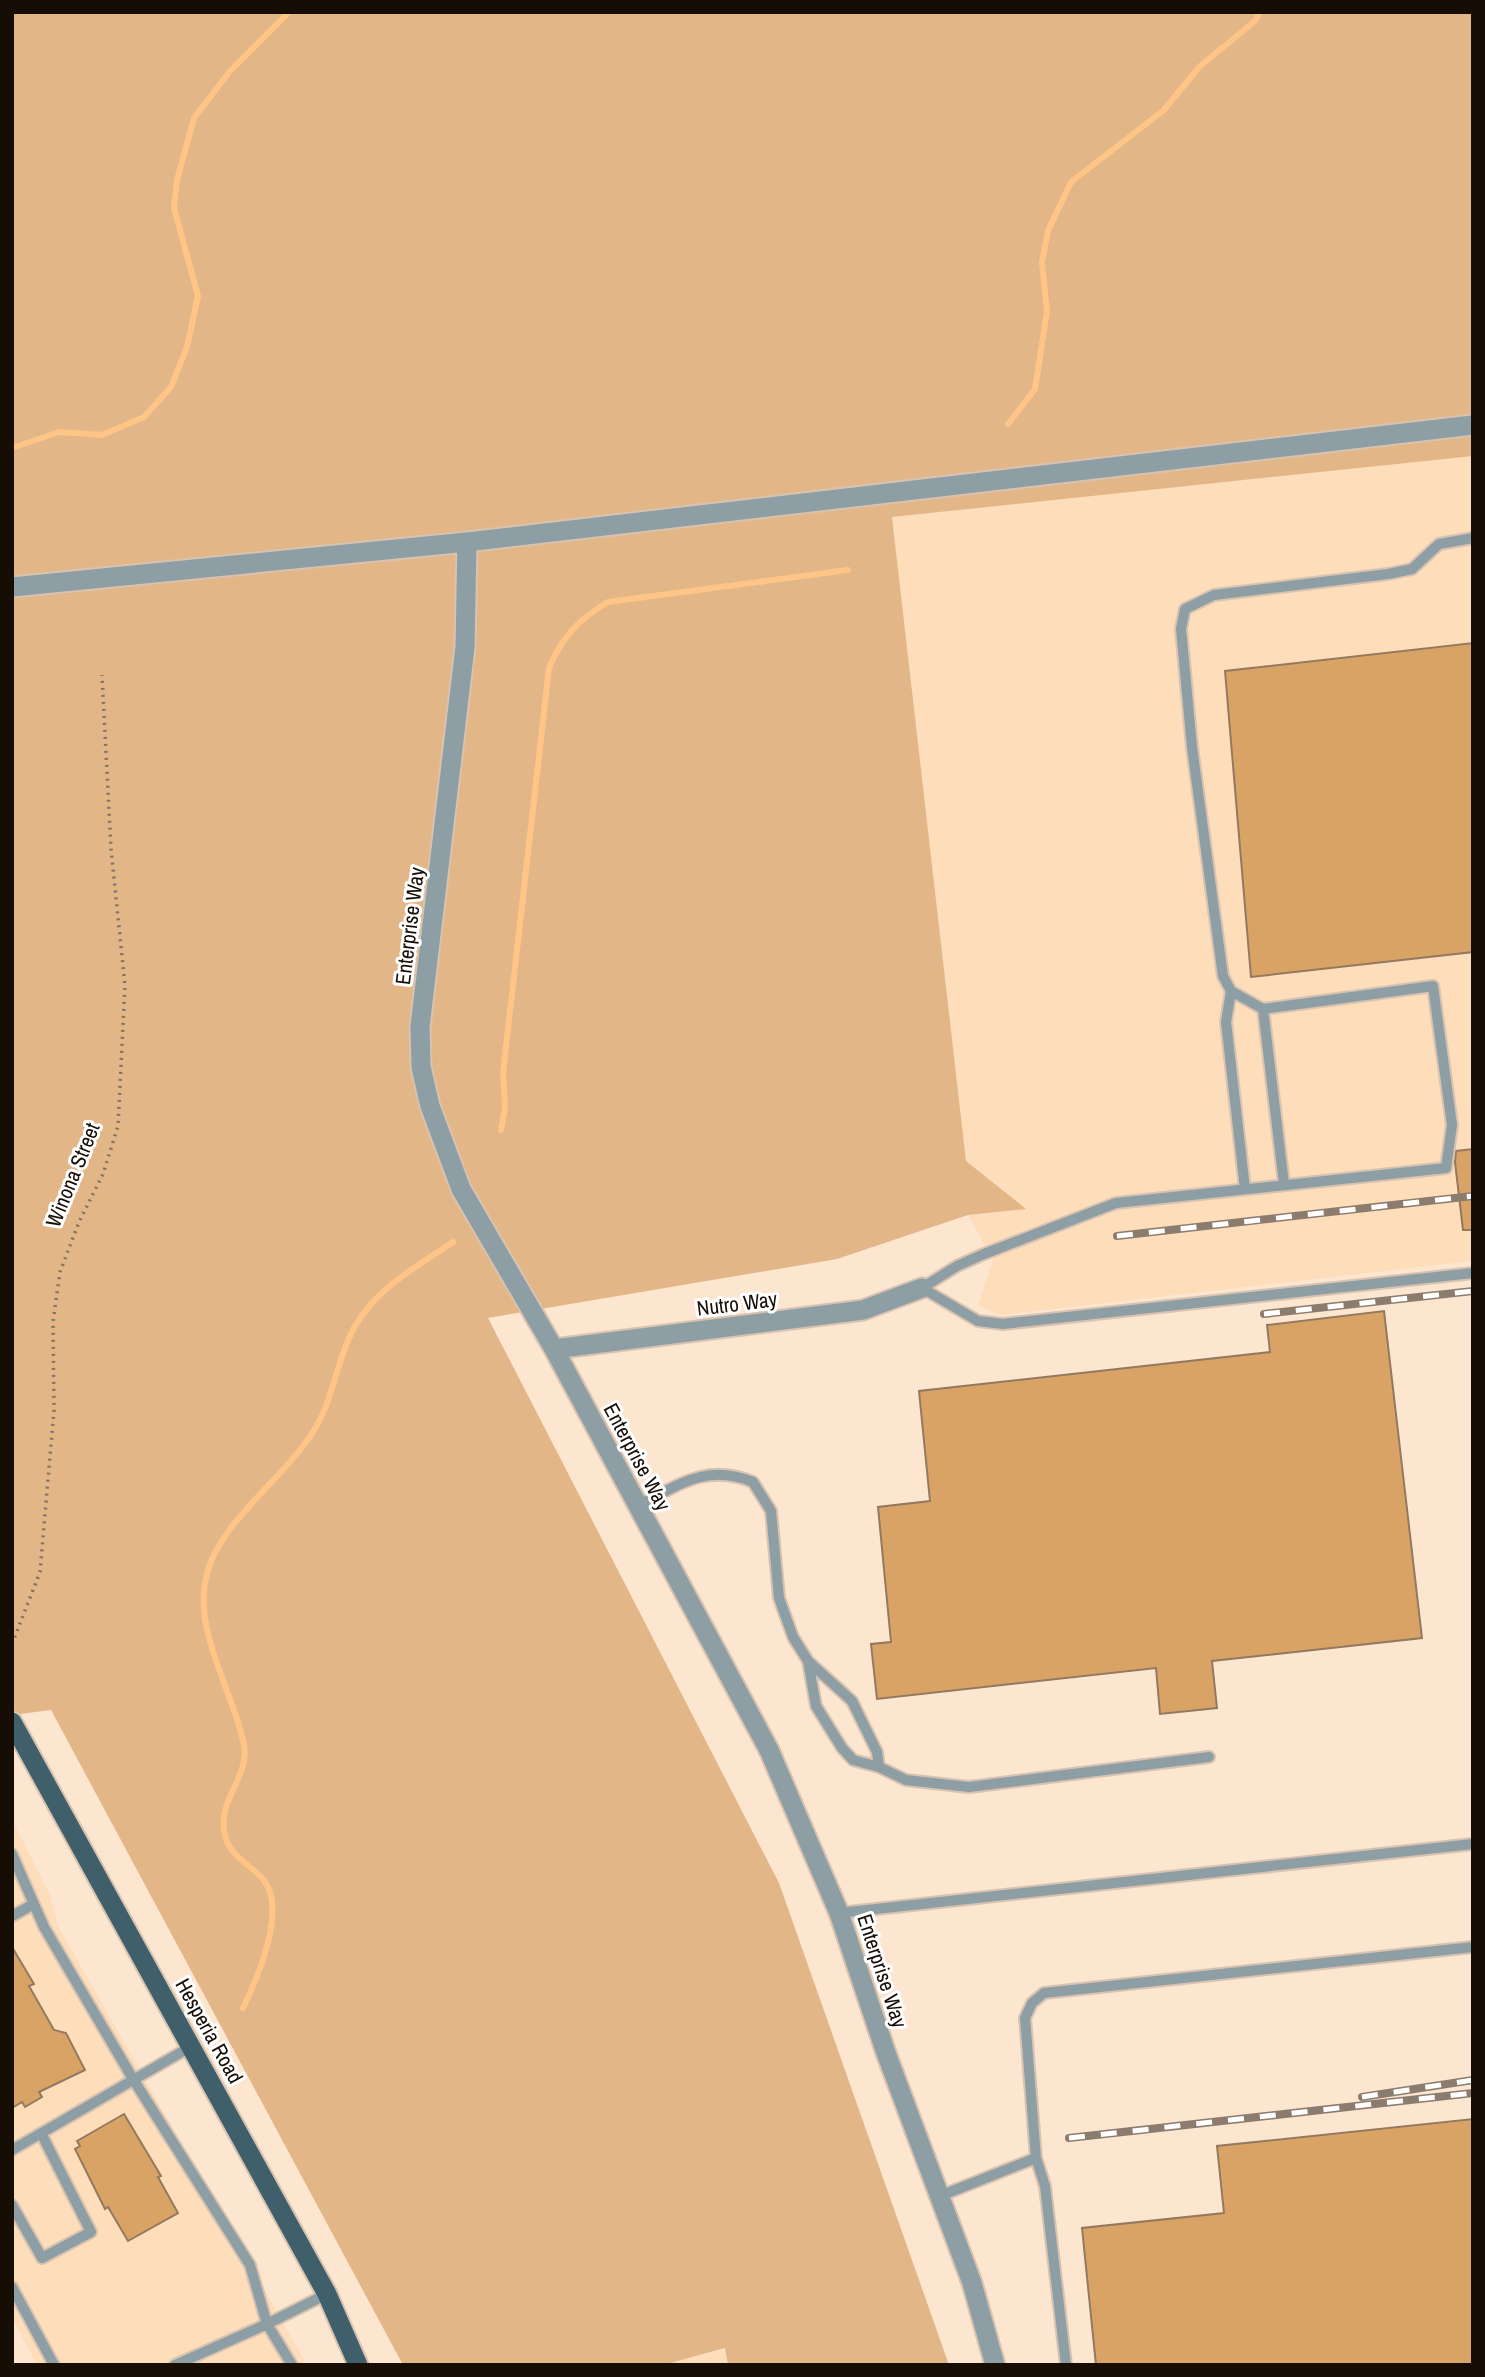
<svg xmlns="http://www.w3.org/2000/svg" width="1485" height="2377" viewBox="0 0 1485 2377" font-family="'Archivo Narrow',sans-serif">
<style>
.built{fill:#feddbb}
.green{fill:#e3b687}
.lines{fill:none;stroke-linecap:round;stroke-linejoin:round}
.stream{stroke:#fec587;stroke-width:6}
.building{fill:#daa366;stroke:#927960;stroke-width:2}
.service-casing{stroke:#d8c3b0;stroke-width:14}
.minor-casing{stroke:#d8c3b0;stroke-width:23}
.primary-casing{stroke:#d8c3b0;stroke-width:23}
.path{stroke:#837365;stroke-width:3.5;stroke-dasharray:2 5;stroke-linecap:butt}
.service{stroke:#8d9ea4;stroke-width:10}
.minor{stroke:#8d9ea4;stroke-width:19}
.primary{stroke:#3f5f6a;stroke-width:19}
.rail-casing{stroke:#8c7c6d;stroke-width:8}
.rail{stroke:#fff;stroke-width:5;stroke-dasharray:16;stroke-linecap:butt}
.labels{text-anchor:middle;stroke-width:6;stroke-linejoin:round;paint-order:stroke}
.street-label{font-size:21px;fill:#160d05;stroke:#fff}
</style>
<rect width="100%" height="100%" fill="#fde6d0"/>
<path class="built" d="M 1473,451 L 1473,1261 L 1000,1315 L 978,1305 L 993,1260 L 968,1215 L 1025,1209 L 966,1161 L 892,517 Z
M 12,1820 L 50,1895 L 58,1926 L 307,2365 L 37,2365 L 12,2318 Z
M 726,2348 L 728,2365 L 663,2365 Z"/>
<path class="green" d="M 12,12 L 1473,12 L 1473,456 L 892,517 L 966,1161 L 1026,1209 L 968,1215 L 837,1259 L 488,1318 L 779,1883 L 949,2365 L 728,2365 L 725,2348 L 663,2365 L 403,2365 L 51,1710 L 12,1715 Z"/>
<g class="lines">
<path class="stream" d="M 1008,424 L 1035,389 L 1047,311 L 1042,262 L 1048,231 L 1071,182 L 1164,110 L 1199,67 L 1255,21 L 1260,12
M 12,448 L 59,432 L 102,435 L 144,417 L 171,387 L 187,347 L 198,296 L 174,208 L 177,180 L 194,118 L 230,71 L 289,12
M 501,1130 L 505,1107 L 503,1073 L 549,668 C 562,637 579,619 608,602 L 848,570
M 243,2008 C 257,1979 289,1907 262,1878 C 249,1864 230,1856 225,1835 C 216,1801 250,1777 244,1745 C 233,1689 190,1628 208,1570 C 223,1519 289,1474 316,1427 C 334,1396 337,1359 354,1328 C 377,1287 415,1268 453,1242"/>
</g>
<path class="building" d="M 1473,643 L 1473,952 L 1251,977 L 1225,671 Z
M 1473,1149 L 1473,1230 L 1463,1230 L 1455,1162 L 1456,1151 Z
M 1384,1311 L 1422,1638 L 1212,1661 L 1217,1708 L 1160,1714 L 1156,1668 L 877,1699 L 871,1644 L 891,1642 L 878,1507 L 930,1501 L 919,1391 L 1270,1352 L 1267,1325 Z
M 12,1947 L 34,1984 L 29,1986 L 54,2030 L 66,2033 L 85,2070 L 39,2092 L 42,2097 L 25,2107 L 22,2102 L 12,2108 Z
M 124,2114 L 161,2176 L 158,2177 L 178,2213 L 128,2241 L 108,2207 L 105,2209 L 75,2149 L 80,2146 L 77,2141 Z
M 1473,2119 L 1473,2365 L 1096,2365 L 1082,2228 L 1224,2213 L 1217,2146 Z"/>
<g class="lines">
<defs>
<path id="service" d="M 1231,991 L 1226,1022 L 1245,1189
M 1263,1009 L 1231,991 L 1223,976 L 1192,747 L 1181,629 L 1185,609 L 1214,595 L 1388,574 L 1412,569 L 1439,544 L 1473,538
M 1284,1184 L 1263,1009 L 1433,986 L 1452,1125 L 1446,1168 L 1116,1203 L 984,1254 L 957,1266 L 922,1288 L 978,1321 L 1003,1324 L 1473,1273
M 637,1506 C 679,1485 706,1463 753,1482 L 771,1511 L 779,1598 L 793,1637 L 808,1661 L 852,1701 L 877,1752 L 879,1767
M 808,1661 L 816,1706 L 842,1748 L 853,1760 L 879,1767 L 906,1780 L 969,1787 L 1209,1757
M 12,1854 L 44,1927 L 133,2079 L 250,2265 L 267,2324 L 175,2365
M 839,1913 L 1473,1844
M 12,1916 L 34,1904
M 12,2150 L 192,2046
M 1036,2158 L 1025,2018 L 1032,2003 L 1044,1993 L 1473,1947
M 940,2196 L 1036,2158 L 1045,2186 L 1066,2365
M 12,2205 L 42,2258 L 91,2232 L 41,2133
M 12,2287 L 54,2365
M 292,2365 L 267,2324 L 327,2294"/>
<path id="minor" d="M 467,542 L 465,647 L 420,1027 L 421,1067 L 430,1106 L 461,1189 L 554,1349 L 769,1750 L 839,1913 L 886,2053 L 972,2283 L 995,2365
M 12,587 L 467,542 L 1473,425
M 554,1349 L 863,1310 L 922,1288"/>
<path id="primary" d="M 12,1722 L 327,2294 L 358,2365"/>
</defs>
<use href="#service" class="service-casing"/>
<use href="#minor" class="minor-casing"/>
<use href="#primary" class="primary-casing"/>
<path class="path" d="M 12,1644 L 40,1572 L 54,1410 L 53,1322 L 60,1272 L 79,1222 L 103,1174 L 118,1126 L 125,985 L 111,849 L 102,675"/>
<use href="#service" class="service"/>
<use href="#minor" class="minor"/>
<use href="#primary" class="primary"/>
<defs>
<path id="rail" d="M 1117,1236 L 1473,1196
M 1264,1314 L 1473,1291
M 1362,2097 L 1473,2080
M 1069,2138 L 1473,2093"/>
</defs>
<use href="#rail" class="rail-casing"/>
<use href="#rail" class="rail"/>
</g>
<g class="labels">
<g class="street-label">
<text transform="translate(410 926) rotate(-83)" y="7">Enterprise Way</text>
<text transform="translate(73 1175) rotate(-68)" y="7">Winona Street</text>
<text transform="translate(737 1304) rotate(-7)" y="7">Nutro Way</text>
<text transform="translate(637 1457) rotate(62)" y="7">Enterprise Way</text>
<text transform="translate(882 1971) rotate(72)" y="7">Enterprise Way</text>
<text transform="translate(209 2031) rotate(61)" y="7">Hesperia Road</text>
</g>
</g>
<rect width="1485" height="2377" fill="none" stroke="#160d05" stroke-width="28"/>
</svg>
